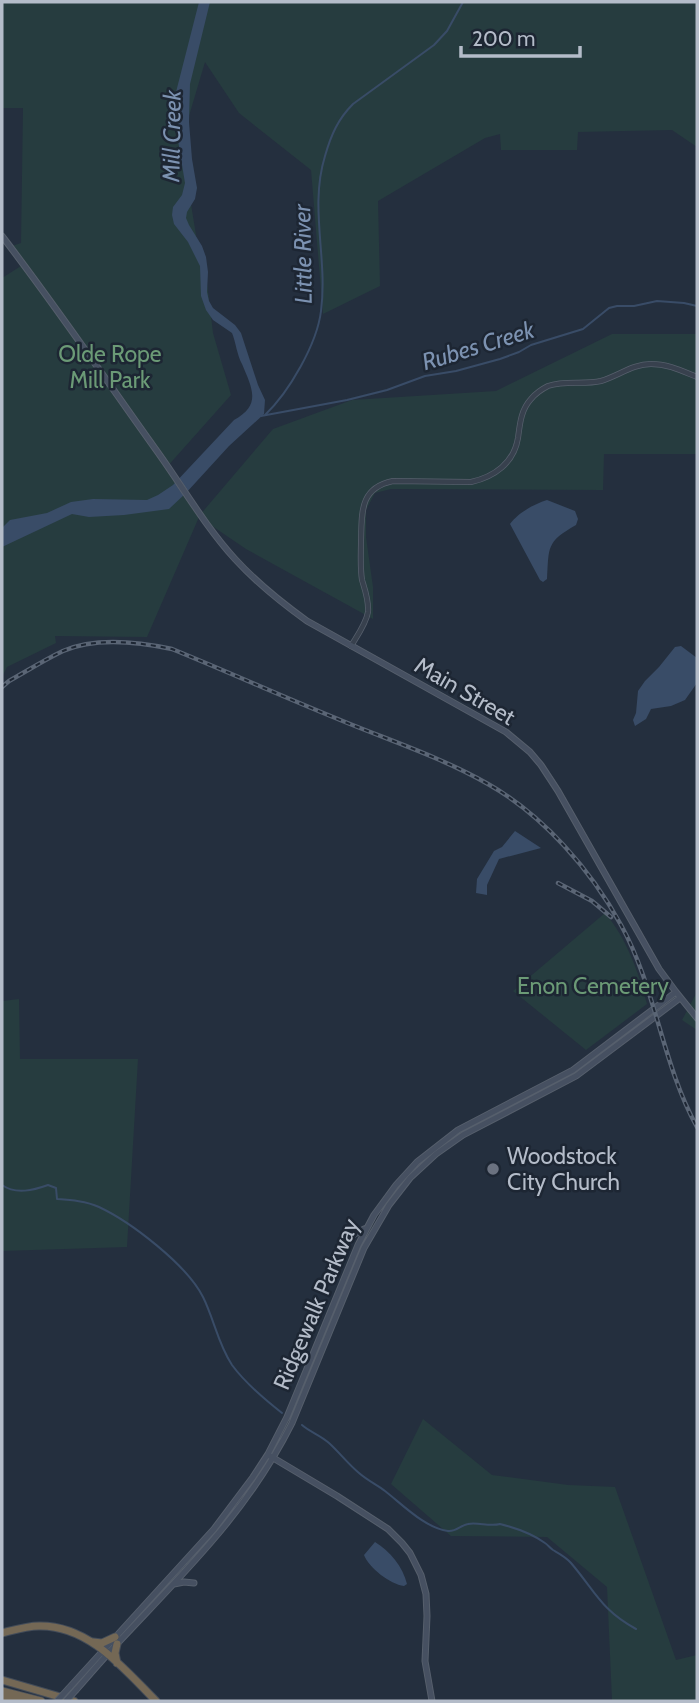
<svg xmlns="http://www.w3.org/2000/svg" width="699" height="1703" viewBox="0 0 699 1703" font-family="Cabin,sans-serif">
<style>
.green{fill:#263c3f}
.water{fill:#394c67}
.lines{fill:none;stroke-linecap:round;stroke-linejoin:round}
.stream{stroke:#394c67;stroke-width:2}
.tertiary-casing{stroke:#565f6c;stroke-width:6}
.secondary-casing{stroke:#565f6c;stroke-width:7}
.motorway-casing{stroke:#434c59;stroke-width:9}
.tertiary{stroke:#38414e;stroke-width:4.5}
.secondary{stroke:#465061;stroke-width:5}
.motorway{stroke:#746855;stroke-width:7}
.rail-casing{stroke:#5a6575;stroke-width:4.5}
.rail{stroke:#1d2633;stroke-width:2;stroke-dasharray:5;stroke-linecap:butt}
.secondary-bridge-casing{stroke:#565f6c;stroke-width:7;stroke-linecap:butt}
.secondary-bridge{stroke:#465061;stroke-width:5}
.worship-dot{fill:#6b7280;stroke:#1d2633;stroke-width:2.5}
.labels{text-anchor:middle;stroke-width:5;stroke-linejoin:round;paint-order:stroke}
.park-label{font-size:23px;fill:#6b9a76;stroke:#1d2633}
.street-label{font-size:23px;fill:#b4bcc9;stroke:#1d2633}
.poi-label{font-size:23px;fill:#b4bcc9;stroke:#1d2633;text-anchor:start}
.water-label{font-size:24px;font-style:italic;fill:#7c92b1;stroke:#1d2633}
</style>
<rect width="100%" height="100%" fill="#242f3e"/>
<path class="green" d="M 2,2 L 697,2 L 697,147 L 672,130 L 578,132 L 577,150 L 501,150 L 500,134 L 485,138 L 378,201 L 380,286 L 323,314 L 311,170 L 239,113 L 205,62 L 181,143 L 197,188 L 190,198 L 197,241 L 203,249 L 213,333 L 231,395 L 166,468 L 199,516 L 273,429 L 352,400 L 496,391 L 612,334 L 697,334 L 697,454 L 604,454 L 603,490 L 391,489 L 375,493 L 366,510 L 366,537 L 373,587 L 373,619 L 246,549 L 199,517 L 147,637 L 55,636 L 56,643 L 7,667 L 2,677 L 2,278 L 21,266 L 21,259 L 12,246 L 21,243 L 23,108 L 2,108 Z
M 605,913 C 627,939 638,971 647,1004 L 586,1050 L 513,991 Z
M 697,992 L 697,1030 L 682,1020 Z
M 19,999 L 20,1059 L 138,1059 L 127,1247 L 2,1251 L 2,1001 Z
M 423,1419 L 492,1475 L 568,1485 L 615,1487 L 676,1660 L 697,1655 L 697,1701 L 612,1700 L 607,1587 L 547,1537 L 451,1536 L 391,1484 Z"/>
<path class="water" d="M 199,2 L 210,2 L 190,84 L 189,122 L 192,159 L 197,188 L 195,199 L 187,212 L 186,218 L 189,225 L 202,246 L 206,257 L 208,272 L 207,292 L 209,301 L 213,308 L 235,325 L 241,333 L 258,385 L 265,400 L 264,414 L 229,446 L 186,493 L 169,509 L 124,515 L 89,517 L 72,514 L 2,547 L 2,528 L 10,520 L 47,513 L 71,502 L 93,499 L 147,500 L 158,495 L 173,485 L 234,420 C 262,405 252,388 242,364 C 237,355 236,343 232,333 L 213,320 L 206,310 L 201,296 L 200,266 L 188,242 L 174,224 L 172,215 L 173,207 L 182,195 L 185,183 L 174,116 L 175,96 Z
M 547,500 L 575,511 L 578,519 L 576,525 C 546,542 549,547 547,579 L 543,582 L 540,580 L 510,524 C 518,513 534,504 547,500 Z
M 681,646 L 697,658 L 697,683 L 685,700 L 671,706 L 651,709 L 646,719 L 635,726 L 633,720 L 636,713 L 638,691 L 645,681 L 659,667 L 675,647 Z
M 515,831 L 541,848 L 499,859 L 487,885 L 487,895 L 476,893 L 477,879 L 494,851 L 502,847 Z
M 375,1542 C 390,1551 403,1567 407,1584 L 404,1586 C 390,1584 369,1568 364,1555 Z"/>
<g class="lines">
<path class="stream" d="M 265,415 C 289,392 317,344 321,311 C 328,258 309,208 325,156 C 331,135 338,119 353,104 L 434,45 L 447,31 L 463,2
M 261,416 L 347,400 L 387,390 L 425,376 L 456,371 L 500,359 L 519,352 L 531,345 L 583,329 L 609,308 L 617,306 L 634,306 L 657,301 L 684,303 L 697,306
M 2,1185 C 16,1195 34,1190 48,1185 L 56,1188 L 57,1199 C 71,1200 86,1201 99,1207 C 131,1222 187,1265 203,1297 C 214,1319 218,1344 232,1365 C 246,1384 264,1399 282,1413
M 302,1425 C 310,1432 320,1435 329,1443 C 339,1452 348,1464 359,1473 C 367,1480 377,1485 385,1491 C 403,1505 425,1528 448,1531 C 456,1532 461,1525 468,1524 C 478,1522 490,1527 500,1524 C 516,1528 531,1533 545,1543 C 548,1545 550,1548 553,1550 C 560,1554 566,1557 571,1563 C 595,1591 601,1610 636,1629"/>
<defs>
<path id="tertiary" d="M 351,646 C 357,636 366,624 368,612 C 369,601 365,590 362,580 C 360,567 361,554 361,541 C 362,513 359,488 393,481 L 471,482 C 494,477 514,463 518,438 C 520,423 521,410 531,399 C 536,393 542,389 548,386 C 565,380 584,385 601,381 C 618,376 633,364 651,364 C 668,364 682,371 697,377"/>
<path id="secondary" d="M 2,236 C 55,305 104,377 154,447 C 181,484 204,525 235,559 C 256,582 282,603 307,621 L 506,732 L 530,752 L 541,765 L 558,791 L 659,969 L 676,992 L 697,1018
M 351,1236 L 364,1229
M 270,1456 L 337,1496 L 388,1529 L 402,1543 L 410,1553 L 421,1575 L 426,1594 L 427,1616 L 425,1661 L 432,1701
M 174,1584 L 184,1582 L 194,1583
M 69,1688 L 214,1529 L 253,1477 L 268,1454 L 287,1417 L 358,1245 L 374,1215 L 396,1185 L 417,1162 L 458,1130 L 573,1070 L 676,992
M 76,1690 C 89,1675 102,1660 115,1646 C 183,1573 247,1513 292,1423 L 364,1248 L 389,1205 L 410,1178 L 436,1154 L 463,1135 L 576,1076 L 680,998"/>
<path id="motorway" d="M 2,1633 C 14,1630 27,1626 39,1626 C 89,1625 124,1669 156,1701
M 93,1642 L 102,1643 L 115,1637
M 117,1644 L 115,1653 L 117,1663
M 2,1680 L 74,1701
M 2,1691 L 41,1701
M 2,1696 L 22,1701"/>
</defs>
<use href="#tertiary" class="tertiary-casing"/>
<use href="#secondary" class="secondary-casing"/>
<use href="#motorway" class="motorway-casing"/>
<use href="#tertiary" class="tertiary"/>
<use href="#secondary" class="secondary"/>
<use href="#motorway" class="motorway"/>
<defs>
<path id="rail" d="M 2,687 L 9,681 C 27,671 44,660 63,651 C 95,637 139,642 172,649 C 226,671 279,695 333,717 C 385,739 439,756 488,784 C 543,815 591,870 621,925 C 656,988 662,1064 697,1127
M 558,883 L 592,901 L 611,917"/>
</defs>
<use href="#rail" class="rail-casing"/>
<use href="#rail" class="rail"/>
<defs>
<path id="secondary-bridge" d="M 57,1701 L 69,1688
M 66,1701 L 76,1690"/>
</defs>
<use href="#secondary-bridge" class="secondary-bridge-casing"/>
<use href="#secondary-bridge" class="secondary-bridge"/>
</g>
<circle class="worship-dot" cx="493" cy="1169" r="7"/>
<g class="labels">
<g class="park-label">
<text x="110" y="362">Olde Rope<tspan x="110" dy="26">Mill Park</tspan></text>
<text x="593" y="994">Enon Cemetery</text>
</g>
<g class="street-label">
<text transform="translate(465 691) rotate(30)" y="8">Main Street</text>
<text transform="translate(316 1304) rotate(-67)" y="8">Ridgewalk Parkway</text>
</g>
<g class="poi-label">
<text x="507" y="1164">Woodstock<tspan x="507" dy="26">City Church</tspan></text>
</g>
<g class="water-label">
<text transform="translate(172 136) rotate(-89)" y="8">Mill Creek</text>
<text transform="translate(303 254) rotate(-91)" y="8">Little River</text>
<text transform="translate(478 346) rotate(-17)" y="8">Rubes Creek</text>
</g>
</g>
<rect width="699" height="1703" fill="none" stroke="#b4bcc9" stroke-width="7"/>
<path d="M461 46v10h119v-10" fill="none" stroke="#b4bcc9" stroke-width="3.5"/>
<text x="472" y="46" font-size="21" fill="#b4bcc9" stroke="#1d2633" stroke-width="5" paint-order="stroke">200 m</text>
</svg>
